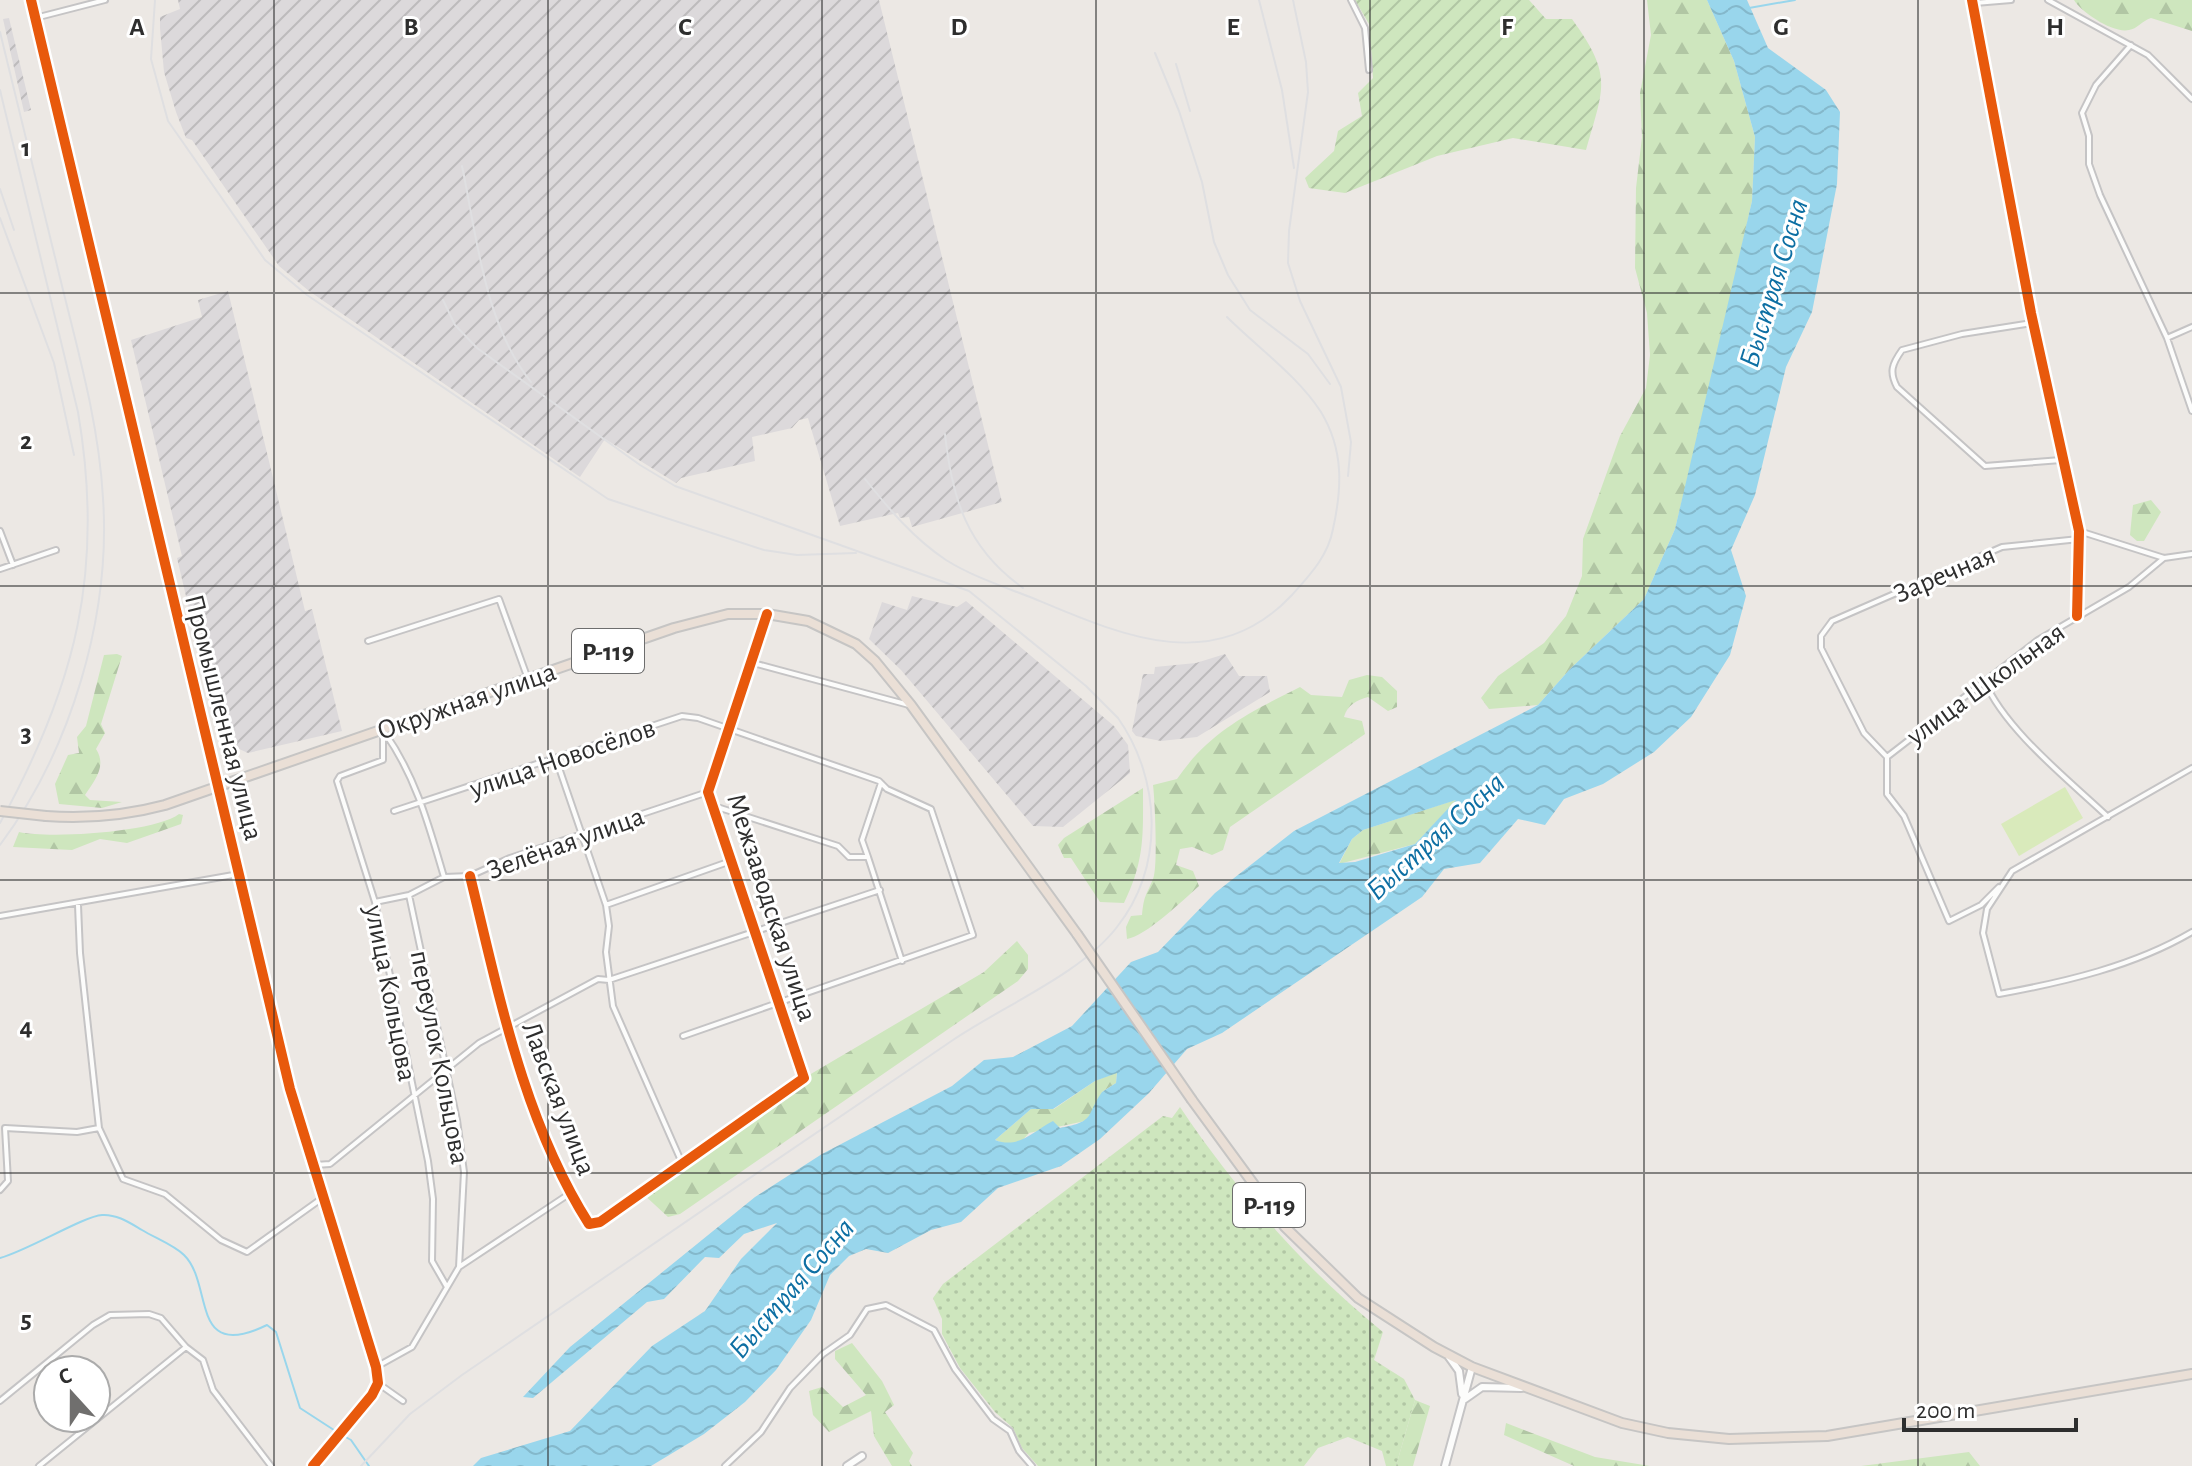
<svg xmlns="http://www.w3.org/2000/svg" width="2192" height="1466" viewBox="0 0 2192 1466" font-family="'Alegreya Sans',sans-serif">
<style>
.industrial{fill:url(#industrial-furrows)}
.grass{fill:url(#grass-dots)}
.forest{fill:url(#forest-firs)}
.garden{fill:url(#garden-furrows)}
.pitch{fill:#d9eabb}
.water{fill:url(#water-waves);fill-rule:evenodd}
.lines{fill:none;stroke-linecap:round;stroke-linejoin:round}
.stream{stroke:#99d6ec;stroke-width:2}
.street-casing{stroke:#c5c4c5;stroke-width:8}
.secondary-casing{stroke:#c5c4c5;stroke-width:10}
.highway-casing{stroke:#c6c5c4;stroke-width:12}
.street{stroke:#fcfcfb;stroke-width:4}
.secondary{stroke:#fcfcfb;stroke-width:6}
.highway{stroke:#eadfd6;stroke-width:8}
.rail{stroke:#dfdfe1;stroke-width:2}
.highway-bridge-casing{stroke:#c6c5c4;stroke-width:12;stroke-linecap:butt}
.highway-bridge{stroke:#eadfd6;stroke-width:8}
.cycleway-casing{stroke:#fff;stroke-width:15}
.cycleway{stroke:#e8590c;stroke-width:10}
.grid{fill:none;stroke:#2e2e2e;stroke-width:2;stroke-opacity:0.55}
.labels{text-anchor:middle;stroke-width:6;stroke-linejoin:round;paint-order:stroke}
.shield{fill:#fff;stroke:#6d6d6d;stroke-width:2}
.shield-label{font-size:26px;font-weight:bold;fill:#2e2e2e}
.street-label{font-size:28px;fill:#2e2e2e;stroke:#fff}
.water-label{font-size:30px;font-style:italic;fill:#0d6fa3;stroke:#fff}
.grid-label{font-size:26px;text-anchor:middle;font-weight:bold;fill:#2e2e2e;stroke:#fff;stroke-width:6;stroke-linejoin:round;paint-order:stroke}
</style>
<defs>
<pattern id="industrial-furrows" width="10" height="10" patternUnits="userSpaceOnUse" patternTransform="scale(2)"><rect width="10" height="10" fill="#dcd9db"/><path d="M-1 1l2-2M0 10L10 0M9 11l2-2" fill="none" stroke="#bdbbbc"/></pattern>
<pattern id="grass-dots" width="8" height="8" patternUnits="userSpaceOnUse" patternTransform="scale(2)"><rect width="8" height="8" fill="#cee6be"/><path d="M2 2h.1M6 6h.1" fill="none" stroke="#b1c6a4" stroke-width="1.8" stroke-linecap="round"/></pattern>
<pattern id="forest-firs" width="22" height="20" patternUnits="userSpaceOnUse" patternTransform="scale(2)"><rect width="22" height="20" fill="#cee6be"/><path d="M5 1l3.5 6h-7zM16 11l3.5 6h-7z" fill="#b1c6a4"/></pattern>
<pattern id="garden-furrows" width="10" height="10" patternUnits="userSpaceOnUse" patternTransform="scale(2)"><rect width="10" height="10" fill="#cee6be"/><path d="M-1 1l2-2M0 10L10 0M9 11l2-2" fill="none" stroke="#b1c6a4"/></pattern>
<pattern id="water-waves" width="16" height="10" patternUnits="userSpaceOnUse" patternTransform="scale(2)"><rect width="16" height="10" fill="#99d6ec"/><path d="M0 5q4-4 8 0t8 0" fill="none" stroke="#84b8cb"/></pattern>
</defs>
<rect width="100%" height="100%" fill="#ece8e4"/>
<path class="industrial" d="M 178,0 L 879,0 L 1002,502 L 912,527 L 909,517 L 900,518 L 898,513 L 840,526 L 808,418 L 799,420 L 792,428 L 752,437 L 755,461 L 681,478 L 676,483 L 605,439 L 580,477 L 309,291 L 279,266 L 192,140 L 186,138 L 176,112 L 164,72 L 160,28 L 160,17 L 180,9 Z
M 9,18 L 31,110 L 24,112 L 3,19 Z
M 228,291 L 300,590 L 305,611 L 312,609 L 342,731 L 248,753 L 228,744 L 199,625 L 193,626 L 177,558 L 182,556 L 131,340 L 202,317 L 198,300 Z
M 912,596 L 957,607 L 966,601 L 1114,726 L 1128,745 L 1130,773 L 1063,827 L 1033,826 L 901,670 L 869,639 L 882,602 L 907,610 Z
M 1225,654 L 1239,676 L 1267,676 L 1270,692 L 1197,737 L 1161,741 L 1136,736 L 1132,731 L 1143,674 L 1154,674 L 1155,667 L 1196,663 Z"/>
<path class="grass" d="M 1180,1107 C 1237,1192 1303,1267 1383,1332 L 1374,1360 L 1404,1379 L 1415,1400 L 1396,1466 L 1386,1466 L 1382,1451 L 1348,1437 L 1318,1448 L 1304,1466 L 1038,1466 L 1022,1448 L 1013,1428 L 995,1412 L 960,1368 L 942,1334 L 942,1319 L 933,1298 L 943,1284 L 1163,1116 L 1172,1118 Z"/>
<path class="forest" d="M 1647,0 L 1707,0 L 1734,61 L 1755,137 L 1752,201 L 1713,374 L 1675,529 L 1644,599 L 1570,669 L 1538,705 L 1489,709 L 1481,698 L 1498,676 L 1544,643 L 1566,616 L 1582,576 L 1583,539 L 1620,436 L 1646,388 L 1650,355 L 1647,313 L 1635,268 L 1636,188 L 1642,137 L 1640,93 L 1651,35 Z
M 2074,0 L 2192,0 L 2192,31 L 2151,18 C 2142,21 2137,29 2129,30 C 2114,34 2081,12 2074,0 Z
M 2151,500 L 2161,512 L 2144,541 L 2137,541 L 2130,535 L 2133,505 Z
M 117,654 L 122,656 L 101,724 L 105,733 L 96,749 C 107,766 95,780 85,795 L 90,800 L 122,802 L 102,808 L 59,804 L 55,784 L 68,755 L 79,753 L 77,737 L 86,726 L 104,655 Z
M 1367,675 L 1382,677 L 1397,691 L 1397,707 L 1388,711 L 1368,697 C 1357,700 1347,705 1344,717 L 1362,721 L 1365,734 L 1230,827 L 1223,850 L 1212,855 L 1192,847 L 1180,849 L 1176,865 L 1193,871 L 1199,886 C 1182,901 1146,936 1127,939 L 1126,927 L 1131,916 L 1142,915 C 1144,895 1146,896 1153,879 C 1158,868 1155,801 1153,785 L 1177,779 C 1210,731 1249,713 1300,687 L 1311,695 L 1342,697 L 1349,680 Z
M 1143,788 C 1143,835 1145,860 1124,903 L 1100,902 L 1071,858 L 1064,858 L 1058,845 L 1064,838 Z
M 1458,799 L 1415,844 L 1339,864 L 1352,839 L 1363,830 Z
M 179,814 L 183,815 L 181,824 L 127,843 L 100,839 L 72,850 L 13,847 L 19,832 C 51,839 156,832 179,814 Z
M 1017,941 L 1028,955 L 1028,969 L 1018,981 L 680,1214 L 668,1217 L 641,1192 L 804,1078 L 984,972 Z
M 1117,1072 L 1116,1083 L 1102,1092 L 1098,1106 L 1085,1121 L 1029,1133 L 1020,1143 L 1009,1145 L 995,1140 L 1031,1109 L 1054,1109 L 1095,1081 Z
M 852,1343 L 882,1381 L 894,1405 L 885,1412 L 913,1453 L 909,1461 L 912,1466 L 892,1466 L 874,1436 L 871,1411 L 829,1432 L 813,1415 L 809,1391 L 822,1387 L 843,1407 L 866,1395 L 835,1359 L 835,1351 Z
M 1415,1400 L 1430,1406 L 1413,1466 L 1396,1466 Z
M 1506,1423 L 1595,1457 L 1650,1466 L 1574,1466 L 1504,1435 Z
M 1969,1452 L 1980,1466 L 1861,1466 Z"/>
<path class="garden" d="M 1355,0 L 1529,0 L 1546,19 L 1572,19 C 1613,76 1604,86 1586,150 L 1513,138 L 1437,156 L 1345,193 L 1309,188 L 1305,178 L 1334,151 L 1338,131 L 1362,116 L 1358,93 L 1373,78 L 1369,24 Z"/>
<path class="pitch" d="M 2065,787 L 2083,818 L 2019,856 L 2001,824 Z"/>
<path class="water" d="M 1707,0 L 1747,0 L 1768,48 L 1826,90 L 1840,112 L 1837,184 L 1812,312 L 1786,367 L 1755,495 L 1731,550 L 1746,596 L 1730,655 L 1691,717 L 1654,752 L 1603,784 L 1564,799 L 1545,825 L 1518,819 L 1480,863 L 1444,869 L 1422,897 L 1222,1033 L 1187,1049 L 1149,1093 L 1100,1139 L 1061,1166 L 998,1188 L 961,1222 L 931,1230 L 888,1253 L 866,1249 L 849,1256 L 830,1275 L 811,1320 L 776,1370 L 745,1402 L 704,1434 L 651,1466 L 473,1466 L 481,1458 L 570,1431 L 652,1346 L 705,1311 L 741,1259 L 777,1223 L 744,1234 L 719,1258 L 705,1257 L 664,1299 L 647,1302 L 533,1398 L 523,1397 L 570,1347 L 755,1197 L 822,1154 L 952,1086 L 984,1060 L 1013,1057 L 1072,1026 L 1131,962 L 1158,952 L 1215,893 L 1294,831 L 1538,705 L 1570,669 L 1644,599 L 1675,529 L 1752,201 L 1755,137 L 1734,61 ZM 1456,800 L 1415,844 L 1355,862 L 1339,863 L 1352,839 L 1363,830 ZM 1117,1073 L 1116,1083 L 1102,1092 C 1085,1116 1097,1121 1060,1128 L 1053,1121 C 1032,1132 1019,1149 995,1140 L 1031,1109 L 1053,1109 L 1095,1081 Z"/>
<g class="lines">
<path class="stream" d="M 1749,8 L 1795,0
M 0,1258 C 27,1251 84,1216 102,1215 C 117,1214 130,1223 142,1230 C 155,1238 174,1245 184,1255 C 214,1284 189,1363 267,1325 L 276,1332 L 300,1408 L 337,1432
M 342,1435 L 351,1440 L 369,1466"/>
<defs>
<path id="street" d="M 1351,0 L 1365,28 L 1369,70
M 1972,0 L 2031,313 L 2079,531 L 2077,616
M 2048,0 L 2148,55 L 2192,99
M 1975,3 L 2011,0
M 35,18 L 105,0
M 2131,45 L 2096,85 L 2082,113 L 2089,136 L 2089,164 L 2100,195 L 2167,338 L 2192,411
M 2032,323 L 1962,334 L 1902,350 C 1892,364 1889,372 1897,387 L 1985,466 L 2061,460
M 2167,338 L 2192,327
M 0,531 L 13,565
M 2079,531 L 2164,558 L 2192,554
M 0,569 L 56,550
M 368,641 L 499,599 L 528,679
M 753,663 L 909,705
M 1984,680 C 2005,730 2069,780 2108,817
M 383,730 L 383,760 L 340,776 L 337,781 L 375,902 L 428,1161 L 433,1199 L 432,1261 L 447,1287
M 385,733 C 416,777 429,826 444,877
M 1887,757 L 1864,733 L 1821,648 L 1821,636 L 1832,621 L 2002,547 L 2079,539
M 1887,757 L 2038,640 L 2129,587 L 2164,558
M 1887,757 L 1887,794 L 1904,816 L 1949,921 L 1981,905 L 1999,887
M 556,759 L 606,905 L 609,926 L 606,952 L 613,1006 L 682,1163
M 2192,768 L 2012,871 L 1987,909 L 1983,933 L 1999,994 C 2065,982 2134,966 2192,932
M 714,806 L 838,846 L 849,857 L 868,857 L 902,961
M 394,811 L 682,716 L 698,718 L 879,781 L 887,789 L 931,809 L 973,935 L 683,1036
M 868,857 L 862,840 L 881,783
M 470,876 C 499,994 523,1120 589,1224 L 600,1222 L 804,1078 L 708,792 L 766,616
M 409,895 L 457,1120 L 464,1172 L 459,1267
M 375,902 L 409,895 L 444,877 L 470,876 L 510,858 L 708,792
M 78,905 L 80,953 L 99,1128 L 123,1179 L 165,1194 L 221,1240 L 247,1252 L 321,1199
M 606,905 L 731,861
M 0,916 L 239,874
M 315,1165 L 330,1164 L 479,1043 L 598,979 L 609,980 L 880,890
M 0,1190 L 8,1181 L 5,1128 L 77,1132 L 99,1128
M 376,1367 L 412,1347 L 459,1267 L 569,1194
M 379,1384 L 403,1401
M 0,1401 L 93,1325 L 110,1315 L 149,1314 L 161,1318 L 186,1347 L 203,1360 L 213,1390 L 271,1466
M 39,1466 L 186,1347
M 725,1466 L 761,1432 L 790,1388 L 823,1354 L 850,1335 L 867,1309 L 886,1305 L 934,1330 L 955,1369 L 993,1419 L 1010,1431 L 1019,1451 L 1032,1466"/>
<path id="secondary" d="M 31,0 L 290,1089 L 376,1367 L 378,1383 L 372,1395 L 313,1466
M 1449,1357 L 1459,1371 L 1462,1394
M 1465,1399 L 1482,1387 L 1521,1388
M 847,1466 L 862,1456
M 1445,1466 L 1472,1367"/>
<path id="highway" d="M 46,816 C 88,819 124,816 165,805 L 674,628 L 728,614 L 767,614 L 808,621 L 856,644 L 875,661 L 911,705 L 1077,934
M 1192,1100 L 1285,1227 L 1358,1298 L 1434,1347 L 1472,1367 L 1622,1423 L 1668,1433 L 1729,1439 L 1827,1436 L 2192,1374"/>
</defs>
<use href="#street" class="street-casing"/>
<use href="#secondary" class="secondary-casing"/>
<use href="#highway" class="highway-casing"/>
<use href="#street" class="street"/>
<use href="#secondary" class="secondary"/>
<use href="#highway" class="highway"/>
<path class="rail" d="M 155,0 L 151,59 L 168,121 L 265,260 L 307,295 L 608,499 L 764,550 L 797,555 L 856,553
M 1259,0 L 1282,90 L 1294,168
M 1293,0 L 1306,62 L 1308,92 L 1289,231 L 1288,263 L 1300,301 L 1341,387 L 1351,442 L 1348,476
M 0,32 C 21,118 42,204 63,290 C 80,358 99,427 103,498 C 111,616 71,750 0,845
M 1155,53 L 1179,111 L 1202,182 L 1214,242 L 1228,275 L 1250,310 L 1308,354 L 1330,384
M 1176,64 L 1190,111
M 0,90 L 78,412 C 105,570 76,685 0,823
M 462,166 C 477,237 484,323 531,382
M 0,189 L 14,230
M 0,218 L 54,363 L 74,455
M 945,434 C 952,499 967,548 1023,588
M 865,479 C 889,509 913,538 946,560 C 973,577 1005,587 1035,599 C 1123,636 1215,677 1292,595 C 1310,575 1328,556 1333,529 C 1342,488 1344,450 1321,412 C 1298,376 1257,347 1227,317
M 361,1466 L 410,1414 L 462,1375 C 625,1263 789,1151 953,1040 C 1003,1006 1081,974 1117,927 C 1165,866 1161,779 1118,718 L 1086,686 L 969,591 L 675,486 L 640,465 L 477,348 L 455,325 L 443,300"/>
<defs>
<path id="highway-bridge" d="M 0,811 L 46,816
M 1077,934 L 1192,1100"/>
</defs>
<use href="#highway-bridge" class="highway-bridge-casing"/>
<use href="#highway-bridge" class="highway-bridge"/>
<defs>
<path id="cycleway" d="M 31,0 L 290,1089 L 376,1367 L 378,1383 L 372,1395 L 313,1466
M 1972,0 L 2031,313 L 2079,531 L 2077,616
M 470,876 C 499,994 523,1120 589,1224 L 600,1222 L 804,1078 L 708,792 L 767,614"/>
</defs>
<use href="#cycleway" class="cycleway-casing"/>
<use href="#cycleway" class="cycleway"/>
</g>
<path class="grid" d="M 274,0 L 274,1466M 548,0 L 548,1466M 822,0 L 822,1466M 1096,0 L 1096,1466M 1370,0 L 1370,1466M 1644,0 L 1644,1466M 1918,0 L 1918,1466M 0,293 L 2192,293M 0,586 L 2192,586M 0,880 L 2192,880M 0,1173 L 2192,1173"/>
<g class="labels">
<g class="shield">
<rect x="572" y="629" width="72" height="44" rx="6"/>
<rect x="1233" y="1183" width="72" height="44" rx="6"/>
</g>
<g class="shield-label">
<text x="608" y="660">Р-119</text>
<text x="1269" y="1214">Р-119</text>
</g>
<g class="street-label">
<text transform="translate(1944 573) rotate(-23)" y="10">Заречная</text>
<text transform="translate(1985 683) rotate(-36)" y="10">улица Школьная</text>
<text transform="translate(466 700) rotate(-19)" y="10">Окружная улица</text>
<text transform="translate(225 717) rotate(76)" y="10">Промышленная улица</text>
<text transform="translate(562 757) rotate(-19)" y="10">улица Новосёлов</text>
<text transform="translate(565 842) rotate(-20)" y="10">Зелёная улица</text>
<text transform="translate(773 907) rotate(72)" y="10">Межзаводская улица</text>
<text transform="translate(392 993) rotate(79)" y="10">улица Кольцова</text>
<text transform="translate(441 1057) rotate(79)" y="10">переулок Кольцова</text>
<text transform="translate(560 1098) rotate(69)" y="10">Лавская улица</text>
</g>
<g class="water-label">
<text transform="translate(1773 283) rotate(-73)" y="10">Быстрая Сосна</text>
<text transform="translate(1435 836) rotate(-42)" y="10">Быстрая Сосна</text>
<text transform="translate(791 1288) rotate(-49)" y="10">Быстрая Сосна</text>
</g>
</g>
<g class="grid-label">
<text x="137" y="35">A</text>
<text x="411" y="35">B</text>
<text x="685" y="35">C</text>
<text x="959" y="35">D</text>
<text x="1233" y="35">E</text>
<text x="1507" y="35">F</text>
<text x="1781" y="35">G</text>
<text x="2055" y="35">H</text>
<text x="26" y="156">1</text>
<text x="26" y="449">2</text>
<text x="26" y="742">3</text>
<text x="26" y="1035">4</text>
<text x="26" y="1328">5</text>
</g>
<g transform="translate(72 1394) rotate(339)"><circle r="38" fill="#ffffff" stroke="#ababab" stroke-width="2"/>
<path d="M0-6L14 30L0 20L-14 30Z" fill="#706f6e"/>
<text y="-12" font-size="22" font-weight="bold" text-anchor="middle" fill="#2e2e2e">С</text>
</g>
<path d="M1904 1418v12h172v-12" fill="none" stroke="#2e2e2e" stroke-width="4"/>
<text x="1916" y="1418" font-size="24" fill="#2e2e2e" stroke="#ffffff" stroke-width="6" paint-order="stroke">200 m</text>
</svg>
